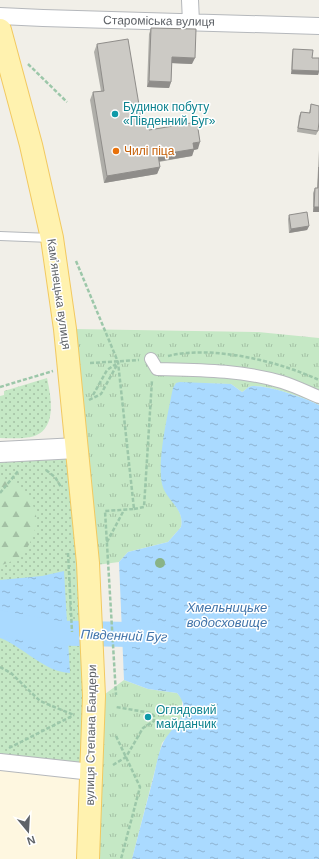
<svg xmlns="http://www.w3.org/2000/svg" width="319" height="859" viewBox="0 0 319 859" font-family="Arial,sans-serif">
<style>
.commercial{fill:#fef7e0}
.grass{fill:url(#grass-dots)}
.forest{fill:url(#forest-firs)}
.park{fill:url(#park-tufts)}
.water{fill:url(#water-ripples)}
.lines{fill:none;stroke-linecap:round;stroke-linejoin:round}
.river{stroke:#aadaff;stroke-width:25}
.service-casing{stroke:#b5b8bc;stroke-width:10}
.pedestrian-casing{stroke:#b5b8bc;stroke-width:14}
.minor-casing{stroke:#b5b8bc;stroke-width:18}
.tertiary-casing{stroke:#b5b8bc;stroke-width:22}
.primary-casing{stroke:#f2c960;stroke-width:24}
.path{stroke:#9cc7a9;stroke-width:2.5;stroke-dasharray:4 2;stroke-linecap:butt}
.service{stroke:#fff;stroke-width:8}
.pedestrian{stroke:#fff;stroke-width:12}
.minor{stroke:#fff;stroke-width:16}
.tertiary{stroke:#fff;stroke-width:20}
.primary{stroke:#fff2af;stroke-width:22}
.tree{fill:#89b387}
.wall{fill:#afaea9}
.shaded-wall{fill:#8f8d8a}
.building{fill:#cccac5;stroke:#8f8d8a}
.culture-dot{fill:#0f9aa8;stroke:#fff;stroke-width:1.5}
.food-dot{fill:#e8710a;stroke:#fff;stroke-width:1.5}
.labels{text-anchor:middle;stroke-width:3;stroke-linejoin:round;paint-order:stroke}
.street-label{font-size:12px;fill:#5f6368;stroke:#fff}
.culture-label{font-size:12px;fill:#0d838f;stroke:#fff;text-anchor:start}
.food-label{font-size:12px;fill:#c56008;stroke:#fff;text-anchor:start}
.water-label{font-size:13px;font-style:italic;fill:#4174aa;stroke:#fff}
</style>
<defs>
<pattern id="grass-dots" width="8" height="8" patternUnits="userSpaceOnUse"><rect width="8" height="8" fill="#c5e8c5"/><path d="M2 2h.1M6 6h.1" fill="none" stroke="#a3c0a4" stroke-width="1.8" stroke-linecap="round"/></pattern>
<pattern id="forest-firs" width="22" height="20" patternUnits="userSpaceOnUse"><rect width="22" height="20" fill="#c5e8c5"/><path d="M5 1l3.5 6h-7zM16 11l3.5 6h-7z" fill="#a3c0a4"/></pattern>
<pattern id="park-tufts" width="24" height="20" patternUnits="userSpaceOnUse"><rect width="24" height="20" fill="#c5e8c5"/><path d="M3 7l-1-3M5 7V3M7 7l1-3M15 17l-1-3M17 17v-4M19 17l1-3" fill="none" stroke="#a3c0a4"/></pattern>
<pattern id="water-ripples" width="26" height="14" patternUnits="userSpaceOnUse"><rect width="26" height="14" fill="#aadaff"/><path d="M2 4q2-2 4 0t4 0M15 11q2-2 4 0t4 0" fill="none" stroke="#8eb4d2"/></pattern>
</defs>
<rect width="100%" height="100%" fill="#f1efe8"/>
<path class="commercial" d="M 0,767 L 85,777 L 81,859 L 0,859 Z"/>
<path class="grass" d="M 47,378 C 51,396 58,431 31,437 C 21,439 10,438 0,438 L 0,396 L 4,395 L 4,391 Z
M 71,455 L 82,563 L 85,765 L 0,755 L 0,456 Z"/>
<path class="forest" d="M 0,479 C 18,480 33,498 36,515 C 38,528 30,546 22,555 C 17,560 6,563 0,566 Z"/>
<path class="park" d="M 73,329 L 258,332 L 319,338 L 319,405 C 306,398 267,385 253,386 C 249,386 246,390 242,392 L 231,384 L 176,383 L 166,424 L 162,483 C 168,501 185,509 181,527 L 168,542 L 128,552 L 119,562 L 96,565 Z
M 124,680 L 148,689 L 177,693 L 182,699 L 182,715 L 177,726 L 162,743 L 132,859 L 94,859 L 101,697 Z"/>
<path class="water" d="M 180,382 L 231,384 L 242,392 C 246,390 248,386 253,386 C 270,386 303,397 319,405 L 319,859 L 132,859 C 139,832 146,805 153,779 C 156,767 158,753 163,743 C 171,726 195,714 177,693 L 148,689 L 124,680 L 119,562 L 128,552 L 168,542 L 181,527 C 185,508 166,501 162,484 C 157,460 168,413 173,388 L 176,383 Z
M 64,571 L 70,673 C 44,672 24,647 0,638 L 0,580 L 42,576 Z"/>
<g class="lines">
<path class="river" d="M 0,623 L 55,633 L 156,635"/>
<defs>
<path id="service" d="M 0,236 L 51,238"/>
<path id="pedestrian" d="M 151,359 L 157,369 C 199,370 242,370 282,382 C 295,386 307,392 319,397"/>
<path id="minor" d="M 190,0 L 191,22
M 0,16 L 43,18 L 319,26
M 0,762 L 92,772"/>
<path id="tertiary" d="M 0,452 L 77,448"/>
<path id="primary" d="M 0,30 L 31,145 L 52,238 L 65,329 L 88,563 L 94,696 L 88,859"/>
</defs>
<use href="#service" class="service-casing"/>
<use href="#pedestrian" class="pedestrian-casing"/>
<use href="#minor" class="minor-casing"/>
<use href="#tertiary" class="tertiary-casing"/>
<use href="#primary" class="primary-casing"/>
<path class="path" d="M 28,64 L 67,102
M 76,261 L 118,362 L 134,509 L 105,511 L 116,695
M 168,356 C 212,345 278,361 319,380
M 90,363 L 139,360
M 0,387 L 53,371
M 93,395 L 107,370 L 116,364
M 89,400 L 101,394 L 118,363
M 46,470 L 55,477 L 61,487
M 0,493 L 19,470
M 134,509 L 144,507 L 152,380
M 107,542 L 124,510
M 68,553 L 72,632
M 0,667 L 11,673 L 40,701 L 74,715
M 116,736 L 140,787 L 121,859
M 9,748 L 74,715
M 113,765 L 126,757 L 143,728 L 154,721 L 154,716 L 151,713 L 116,707"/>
<use href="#service" class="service"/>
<use href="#pedestrian" class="pedestrian"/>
<use href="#minor" class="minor"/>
<use href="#tertiary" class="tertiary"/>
<use href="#primary" class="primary"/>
</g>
<circle class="tree" cx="160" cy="563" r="5"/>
<path class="wall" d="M 151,28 L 192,64 L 172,63 L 171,82 L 169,88 L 147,87 L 149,34 Z
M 97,44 L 142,123 L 149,130 L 198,149 L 194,150 L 192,156 L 159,162 L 160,167 L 157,174 L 104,183 L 90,100 L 93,92 L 101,91 L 94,52 Z
M 293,49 L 312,58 L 319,58 L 319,72 L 318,75 L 291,74 L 292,53 Z
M 311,104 L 318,131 L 316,135 L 297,132 L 299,116 L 301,112 L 309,113 Z
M 319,150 L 319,212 L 313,212 L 313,193 L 315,188 L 317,188 Z
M 289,215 L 309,226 L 307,230 L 289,233 L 288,219 Z"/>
<path class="shaded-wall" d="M 172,57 L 195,58 L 192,64 L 170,63 Z
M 292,70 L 319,71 L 318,75 L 291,74 Z
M 149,81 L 171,82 L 169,88 L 147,87 Z
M 200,142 L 198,149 L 194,150 L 192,156 L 155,162 L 158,155 L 193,143 Z
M 160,167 L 157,174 L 104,183 L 107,176 Z
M 314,207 L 319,207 L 319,212 L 313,212 Z
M 309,226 L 307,230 L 289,233 L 291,229 Z"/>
<path class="building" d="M 151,28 L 196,29 L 195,58 L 172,57 L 171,82 L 149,81 Z
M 128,39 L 142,123 L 148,123 L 149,130 L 197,122 L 200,142 L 193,143 L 194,149 L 158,155 L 160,167 L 107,176 L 93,92 L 104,91 L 97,44 Z
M 293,49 L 313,50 L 312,58 L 319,58 L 319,71 L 292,70 Z
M 311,104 L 319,106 L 319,122 L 318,131 L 298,128 L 301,112 L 310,113 Z
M 319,167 L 319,207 L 314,207 L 315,188 L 318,188 Z
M 307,212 L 309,226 L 291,229 L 289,215 Z"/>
<g class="culture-dot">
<circle cx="115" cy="114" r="4"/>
<circle cx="148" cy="717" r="4"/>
</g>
<circle class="food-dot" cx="116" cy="151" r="4"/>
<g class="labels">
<g class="street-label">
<text transform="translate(159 21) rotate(1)" y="4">Староміська вулиця</text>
<text transform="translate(59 294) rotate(82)" y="4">Камʼянецька вулиця</text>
<text transform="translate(91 735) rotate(-89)" y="4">вулиця Степана Бандери</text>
</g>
<g class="culture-label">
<text x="123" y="111">Будинок побуту<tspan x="123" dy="14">«Південний Буг»</tspan></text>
<text x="156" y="714">Оглядовий<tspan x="156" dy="14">майданчик</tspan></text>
</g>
<g class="food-label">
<text x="124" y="155">Чилі піца</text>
</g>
<g class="water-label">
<text x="227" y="612">Хмельницьке<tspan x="227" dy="15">водосховище</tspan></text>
<text transform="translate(124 635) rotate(2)" y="5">Південний Буг</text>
</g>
</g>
<g transform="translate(28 831) rotate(162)" stroke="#ffffff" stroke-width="3" paint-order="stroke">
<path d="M0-3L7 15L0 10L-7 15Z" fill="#5f6368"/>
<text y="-6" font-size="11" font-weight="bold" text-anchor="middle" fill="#5f6368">N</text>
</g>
</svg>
